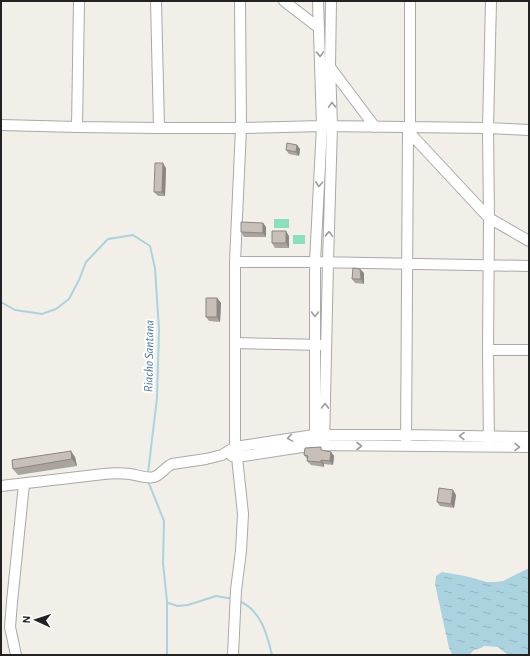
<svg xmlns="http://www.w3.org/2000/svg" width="530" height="656" viewBox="0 0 530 656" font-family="'Alegreya Sans',sans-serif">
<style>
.pitch{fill:#88e0be}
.water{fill:url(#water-ripples)}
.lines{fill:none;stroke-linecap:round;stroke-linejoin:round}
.stream{stroke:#aad3df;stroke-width:2}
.minor-casing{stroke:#a9a9a9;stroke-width:12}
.minor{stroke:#fff;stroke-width:10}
.wall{fill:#aba49e}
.shaded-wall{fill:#8b8681}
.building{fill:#c7bfb8;stroke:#8b8681}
.oneway{stroke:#9c9c9c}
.labels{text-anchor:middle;stroke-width:4;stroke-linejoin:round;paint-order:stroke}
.water-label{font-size:13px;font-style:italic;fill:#4a7aab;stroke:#fff}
</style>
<defs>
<pattern id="water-ripples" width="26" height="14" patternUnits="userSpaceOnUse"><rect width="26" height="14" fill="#aad3df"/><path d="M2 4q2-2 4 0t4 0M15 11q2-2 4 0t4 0" fill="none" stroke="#92b5bf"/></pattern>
</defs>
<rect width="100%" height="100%" fill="#f2efe9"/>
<path class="pitch" d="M 274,219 L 289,219 L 289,228 L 274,228 Z
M 293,235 L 305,235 L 305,244 L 293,244 Z"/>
<path class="water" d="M 529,568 L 529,655 L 508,655 L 498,647 L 484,646 L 481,648 L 474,650 L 469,655 L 456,655 L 452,654 L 449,648 L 435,584 L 436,576 L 442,572 L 465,576 L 487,582 L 495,582 L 503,581 Z"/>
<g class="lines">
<path class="stream" d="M 1,302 L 15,310 L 42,314 L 56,309 L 69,299 L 79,280 L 86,262 L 108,239 L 133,235 L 150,246 L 155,268 L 159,330 L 157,398 L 148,473
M 148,481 L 164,521 L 163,563 L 167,602 L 167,655
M 239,601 C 261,610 267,634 272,655
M 168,603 L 178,606 L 188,605 L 216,596 L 233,599"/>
<defs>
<path id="minor" d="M 156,1 L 159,128
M 284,1 L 319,28
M 330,67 L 375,127
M 1,125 L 77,127 L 159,128 L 241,128 L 322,126 L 488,128 L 529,130
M 77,127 L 79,1
M 408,131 L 489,218 L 529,241
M 235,262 L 315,262 L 529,266
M 236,343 L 322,345
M 488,350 L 529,350
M 315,445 L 315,262 L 322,126 L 318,1
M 324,445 L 328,262 L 332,126 L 330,67 L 331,1
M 406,446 L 408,131 L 410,127 L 410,1
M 489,447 L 488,350 L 489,218 L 488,128 L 491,1
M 232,456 L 237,457 L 315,445 L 529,447
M 1,486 L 104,474 C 113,473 121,473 130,474 C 137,475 147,479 154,477 C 161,475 165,467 172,464 L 206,459 L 222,455 L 235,447 L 314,435 L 406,435 L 529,437
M 16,655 L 10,627 L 12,602 L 24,484
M 233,655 L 236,590 L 241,551 L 243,514 L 237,457 L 235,447 L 235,262 L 241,128 L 240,1"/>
</defs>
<use href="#minor" class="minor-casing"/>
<use href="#minor" class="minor"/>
</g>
<path class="wall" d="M 297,145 L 300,149 L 299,156 L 289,154 L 286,150 Z
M 166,168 L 165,196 L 158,196 L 154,192 Z
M 263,223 L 266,227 L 266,237 L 244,237 L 241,232 Z
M 289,236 L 289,248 L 275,248 L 272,243 Z
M 364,273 L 364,284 L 355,283 L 352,279 Z
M 217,298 L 221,303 L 220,322 L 209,321 L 206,317 Z
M 324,451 L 331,452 L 334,456 L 333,465 L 324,464 L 324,467 L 311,465 L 307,461 L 308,460 L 304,455 Z
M 75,457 L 77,466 L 18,475 L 13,469 Z
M 456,495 L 454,508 L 440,506 L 437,502 Z"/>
<path class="shaded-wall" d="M 297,145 L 300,149 L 299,156 L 296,152 Z
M 163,163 L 166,168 L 165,196 L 162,192 Z
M 263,223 L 266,227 L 266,237 L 263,233 Z
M 286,231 L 289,236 L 289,248 L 286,243 Z
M 360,269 L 364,273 L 364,284 L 361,279 Z
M 217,298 L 221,303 L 220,322 L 217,317 Z
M 71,451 L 75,457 L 77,466 L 72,459 Z
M 331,452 L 334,456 L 333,465 L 330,461 Z
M 321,460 L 324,464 L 324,467 L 321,462 Z
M 453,490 L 456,495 L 454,508 L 451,504 Z"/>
<path class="building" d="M 287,143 L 297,145 L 296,152 L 286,150 Z
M 155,163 L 163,163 L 162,192 L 154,192 Z
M 241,222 L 263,223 L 263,233 L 241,232 Z
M 272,231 L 286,231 L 286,243 L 272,243 Z
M 353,268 L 360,269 L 361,279 L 352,279 Z
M 206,298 L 217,298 L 217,317 L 206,317 Z
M 321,447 L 321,450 L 331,452 L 330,461 L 321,460 L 321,462 L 307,461 L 308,456 L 304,455 L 305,448 Z
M 71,451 L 72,459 L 13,469 L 12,460 Z
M 439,488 L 453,490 L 451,504 L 437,502 Z"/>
<defs><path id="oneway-chevron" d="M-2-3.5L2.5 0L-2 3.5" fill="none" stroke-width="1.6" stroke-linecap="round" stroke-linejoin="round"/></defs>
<g class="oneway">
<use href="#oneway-chevron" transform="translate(320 54) rotate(88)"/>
<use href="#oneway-chevron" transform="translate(332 105) rotate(-92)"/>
<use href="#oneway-chevron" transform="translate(319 184) rotate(93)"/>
<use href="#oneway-chevron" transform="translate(329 234) rotate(-88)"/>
<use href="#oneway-chevron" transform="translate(315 314) rotate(90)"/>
<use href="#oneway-chevron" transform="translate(325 406) rotate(-89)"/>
<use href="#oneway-chevron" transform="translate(462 436) rotate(-179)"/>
<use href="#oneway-chevron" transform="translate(290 438) rotate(171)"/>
<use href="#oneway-chevron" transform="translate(359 446)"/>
<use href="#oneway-chevron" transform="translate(517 447) rotate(1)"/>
</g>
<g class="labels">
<g class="water-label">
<text transform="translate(148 356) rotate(-89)" y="5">Riacho Santana</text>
</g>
</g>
<rect width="530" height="656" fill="none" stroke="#222222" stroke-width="4"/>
<g transform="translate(36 620) rotate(273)" stroke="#ffffff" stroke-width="3" paint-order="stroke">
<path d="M0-3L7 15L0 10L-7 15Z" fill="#222222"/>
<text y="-6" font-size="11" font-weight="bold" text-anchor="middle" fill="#222222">N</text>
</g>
</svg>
